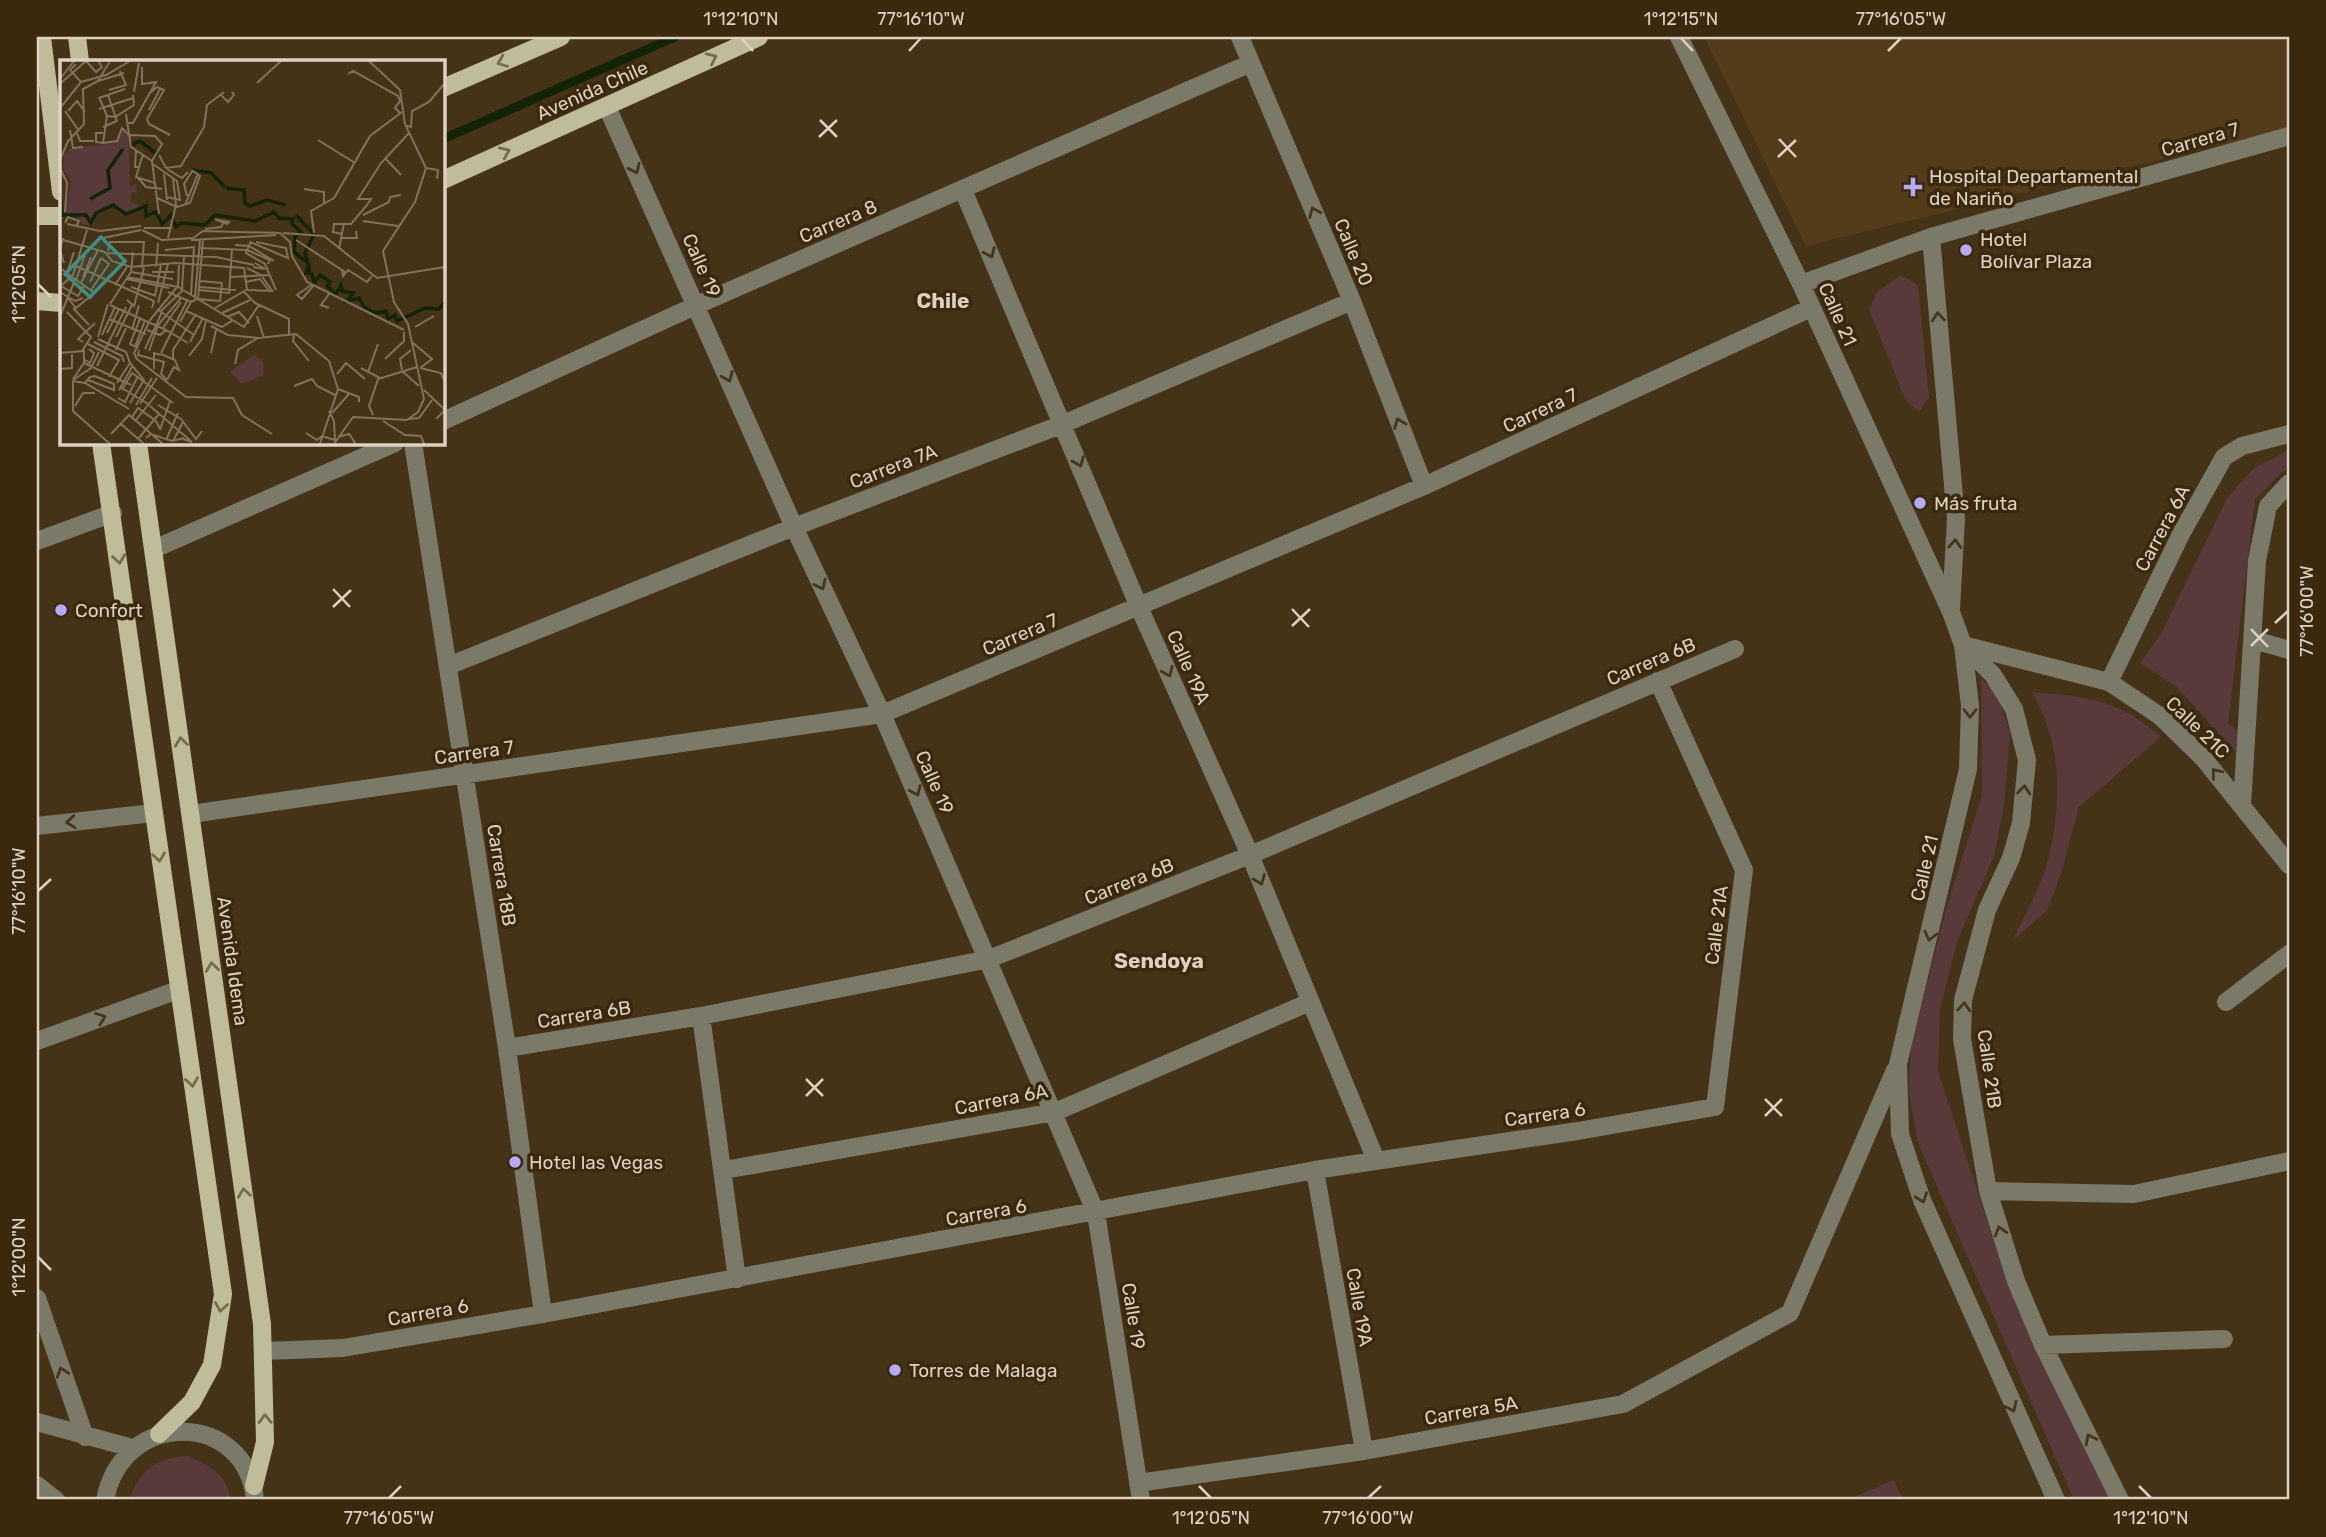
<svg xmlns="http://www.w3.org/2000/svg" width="2326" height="1537" viewBox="0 0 2326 1537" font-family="Rubik,sans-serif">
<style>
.built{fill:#533c19}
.green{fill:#583a3b}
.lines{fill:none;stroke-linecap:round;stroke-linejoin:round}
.stream{stroke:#122405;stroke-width:9}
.minor{stroke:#7b7a69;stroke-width:18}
.major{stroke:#bfbd99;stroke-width:18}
.oneway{stroke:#766c4c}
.oneway2{stroke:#45351b}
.ticks{fill:none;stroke:#ddd1c2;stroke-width:2.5}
.poi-dot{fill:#b6abf8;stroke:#3b290d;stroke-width:2.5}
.labels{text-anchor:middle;stroke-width:7;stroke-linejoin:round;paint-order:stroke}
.street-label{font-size:19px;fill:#ddd1c2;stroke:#3b290d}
.poi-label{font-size:19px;fill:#ddd1c2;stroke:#3b290d;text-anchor:start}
.neighbourhood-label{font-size:21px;font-weight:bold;fill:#ddd1c2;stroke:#3b290d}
.inset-river{fill:none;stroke:#122405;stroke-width:3.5}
.inset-road{fill:none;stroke:#82725c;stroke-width:2}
.view{fill:#428d83;fill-opacity:0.15;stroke:#428d83;stroke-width:3.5}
.inset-edge{fill:none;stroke:#ddd1c2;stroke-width:3.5}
.neatline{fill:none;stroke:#ddd1c2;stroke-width:2.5}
.ticks-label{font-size:18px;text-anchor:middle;fill:#ddd1c2}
</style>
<rect width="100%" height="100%" fill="#453318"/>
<path class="built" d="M 1704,37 L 2289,37 L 2289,128 L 1806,246 Z"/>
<path class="green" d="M 1901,275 L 1918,285 L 1929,398 L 1919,412 L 1906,401 L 1869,310 L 1877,292 Z
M 2289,450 L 2289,469 L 2282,472 L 2255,499 L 2228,724 L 2237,730 L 2236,752 L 2177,687 L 2140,663 L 2161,634 L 2227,498 L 2254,468 Z
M 1981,679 L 1996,692 L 2010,733 L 2004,806 L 1994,856 L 1957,942 L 1940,1009 L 1938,1071 L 2007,1281 L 2112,1500 L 2074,1500 L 1918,1143 L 1909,1094 L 1911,1047 L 1946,909 L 1982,795 Z
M 2032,692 C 2086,697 2119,699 2161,737 L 2079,807 L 2061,873 L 2047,911 L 2013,940 C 2025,913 2043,884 2049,855 C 2063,797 2061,744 2032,692 Z
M 186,1456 C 208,1463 228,1475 231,1500 L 130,1500 C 139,1470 155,1459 186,1456 Z
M 1893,1479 L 1903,1500 L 1848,1500 L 1893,1480 Z"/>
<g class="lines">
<path class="stream" d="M 443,139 L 675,37"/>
<path class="minor" d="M 1240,37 L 1352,301 L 1424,486
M 1679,37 L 1801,284 L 1951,612 L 1963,645 L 1970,706 L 1968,769 L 1898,1064 L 1900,1134 L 1922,1200 L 2056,1500
M 607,107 L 794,527 L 882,714 L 1096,1213 L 1141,1500
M 963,190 L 1139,607 L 1250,855 L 1376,1160
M 1931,237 L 1956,519 L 1951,609
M 1801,284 L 1931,237 L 2289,136
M 443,421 L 697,305 L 1251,63
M 413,443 L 507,1048 L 543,1314
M 37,541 L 113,513
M 154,549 L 395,443
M 2254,640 L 2289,650
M 1963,645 L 1993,675 L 2014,709 L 2027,760 L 2021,823 L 2011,858 L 1987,910 L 1963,1000 L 1962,1039 L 1988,1191 L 2016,1281 L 2043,1345 L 2120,1500
M 1963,645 L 2109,682 L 2160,716 L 2204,759 L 2289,865
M 448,666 L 794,527 L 1063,424 L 1352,301
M 2109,682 L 2181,534 L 2224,457 L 2242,446 L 2289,434
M 2242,805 L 2257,561 L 2268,506 L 2289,483
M 191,814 L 882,714 L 1424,486 L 1811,308
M 37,826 L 153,813
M 2226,1002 L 2289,954
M 701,1016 L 737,1279
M 37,1041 L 178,990
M 507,1048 L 701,1016 L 989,959 L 1250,855 L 1735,649
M 724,1170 L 1055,1112 L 1310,1002
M 1315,1170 L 1364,1451
M 1988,1191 L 2134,1194 L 2289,1161
M 37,1298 L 85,1437
M 2043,1345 L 2224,1339
M 264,1351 L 343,1348 L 543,1314 L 1315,1170 L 1578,1131 L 1715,1107 L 1744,870 L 1658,681
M 37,1422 L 132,1448
M 1138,1483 L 1364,1451 L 1623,1404 L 1790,1313 L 1895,1070
M 37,1485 L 56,1500
M 105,1500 C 123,1407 247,1411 255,1500"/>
<path class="major" d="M 42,37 L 61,192
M 77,37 L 80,61
M 443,88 L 561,37
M 443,180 L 759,37
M 37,216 L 61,216
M 37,301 L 61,303
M 101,443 L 223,1294 L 212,1365 L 192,1402 L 159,1434
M 138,443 L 262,1324 L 265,1442 L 254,1486"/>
</g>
<defs><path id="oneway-chevron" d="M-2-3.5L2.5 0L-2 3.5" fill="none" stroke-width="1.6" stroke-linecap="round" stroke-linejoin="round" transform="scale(1.75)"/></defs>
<g class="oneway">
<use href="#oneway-chevron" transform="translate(712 58) rotate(-25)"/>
<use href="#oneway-chevron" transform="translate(502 62) rotate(157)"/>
<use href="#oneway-chevron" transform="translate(505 152) rotate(-24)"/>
<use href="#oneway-chevron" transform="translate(119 559) rotate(82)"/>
<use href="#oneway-chevron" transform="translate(181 742) rotate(-98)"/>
<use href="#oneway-chevron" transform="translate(159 857) rotate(82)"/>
<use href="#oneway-chevron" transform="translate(212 967) rotate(-98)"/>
<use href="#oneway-chevron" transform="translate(192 1082) rotate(81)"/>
<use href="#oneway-chevron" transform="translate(244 1193) rotate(-98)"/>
<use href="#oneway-chevron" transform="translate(221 1307) rotate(99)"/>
<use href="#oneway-chevron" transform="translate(265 1419) rotate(-91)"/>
</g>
<g class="oneway2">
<use href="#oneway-chevron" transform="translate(635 169) rotate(66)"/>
<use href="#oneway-chevron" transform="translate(1314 212) rotate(-113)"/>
<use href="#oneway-chevron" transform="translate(990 253) rotate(67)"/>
<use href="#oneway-chevron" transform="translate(1938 317) rotate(-95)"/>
<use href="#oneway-chevron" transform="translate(728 377) rotate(67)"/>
<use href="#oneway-chevron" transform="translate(1399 423) rotate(-111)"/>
<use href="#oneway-chevron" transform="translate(1079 462) rotate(68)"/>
<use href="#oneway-chevron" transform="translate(1955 544) rotate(-87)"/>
<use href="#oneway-chevron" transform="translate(821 585) rotate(65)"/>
<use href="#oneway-chevron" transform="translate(1168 672) rotate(66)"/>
<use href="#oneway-chevron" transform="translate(1970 713) rotate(90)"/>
<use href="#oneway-chevron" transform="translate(2216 773) rotate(-129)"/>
<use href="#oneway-chevron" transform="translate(2024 790) rotate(-85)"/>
<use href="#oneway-chevron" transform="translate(916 791) rotate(66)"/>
<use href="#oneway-chevron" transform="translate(71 822) rotate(174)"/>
<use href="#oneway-chevron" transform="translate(1260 880) rotate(68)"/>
<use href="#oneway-chevron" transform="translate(1930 936) rotate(103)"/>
<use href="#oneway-chevron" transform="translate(1964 1007) rotate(-86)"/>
<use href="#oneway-chevron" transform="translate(101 1018) rotate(-20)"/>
<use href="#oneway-chevron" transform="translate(1922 1198) rotate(70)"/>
<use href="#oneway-chevron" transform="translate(2000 1231) rotate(-107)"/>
<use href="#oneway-chevron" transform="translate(62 1372) rotate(-109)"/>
<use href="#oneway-chevron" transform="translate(2012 1407) rotate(65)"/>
<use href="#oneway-chevron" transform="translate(2090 1439) rotate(-117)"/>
</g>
<path class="ticks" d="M 741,38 L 753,51M 1681,38 L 1693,51M 909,51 L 921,38M 1888,51 L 1901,38M 820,120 L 837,137M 819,137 L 837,120M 1779,139 L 1796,157M 1778,157 L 1796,140M 38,284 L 51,297M 333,589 L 350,607M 333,607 L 351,590M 1292,609 L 1309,627M 2275,623 L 2288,611M 1292,626 L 1310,609M 2251,629 L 2268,647M 2251,646 L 2268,629M 38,891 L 51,879M 806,1079 L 823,1096M 806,1096 L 823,1079M 1765,1099 L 1782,1116M 1765,1116 L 1782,1099M 38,1257 L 51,1270M 1199,1486 L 1211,1498M 2139,1486 L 2151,1498M 389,1498 L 401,1486M 1368,1498 L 1381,1486"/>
<g class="poi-dot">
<path d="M1909.5 176.5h7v7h7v7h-7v7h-7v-7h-7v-7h7z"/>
<circle cx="1966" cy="250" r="7"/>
<circle cx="1920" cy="503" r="7"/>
<circle cx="61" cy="610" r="7"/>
<circle cx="515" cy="1162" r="7"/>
<circle cx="895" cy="1370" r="7"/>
</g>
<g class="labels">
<g class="street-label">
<text transform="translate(592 90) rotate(-24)" y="7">Avenida Chile</text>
<text transform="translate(2200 139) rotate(-16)" y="7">Carrera 7</text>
<text transform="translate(838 221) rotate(-23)" y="7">Carrera 8</text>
<text transform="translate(1354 252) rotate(67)" y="7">Calle 20</text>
<text transform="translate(702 265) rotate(66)" y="7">Calle 19</text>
<text transform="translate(1838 314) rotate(66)" y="7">Calle 21</text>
<text transform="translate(1540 410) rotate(-25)" y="7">Carrera 7</text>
<text transform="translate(893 466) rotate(-21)" y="7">Carrera 7A</text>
<text transform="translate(2162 528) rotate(-62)" y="7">Carrera 6A</text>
<text transform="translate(1020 634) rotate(-23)" y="7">Carrera 7</text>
<text transform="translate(1651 661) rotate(-23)" y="7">Carrera 6B</text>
<text transform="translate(1189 667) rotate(66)" y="7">Calle 19A</text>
<text transform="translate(2198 727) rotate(44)" y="7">Calle 21C</text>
<text transform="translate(474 752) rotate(-8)" y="7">Carrera 7</text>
<text transform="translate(935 782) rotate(66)" y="7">Calle 19</text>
<text transform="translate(1924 868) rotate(-77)" y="7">Calle 21</text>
<text transform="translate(502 875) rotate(81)" y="7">Carrera 18B</text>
<text transform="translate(1129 881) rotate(-22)" y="7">Carrera 6B</text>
<text transform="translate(1716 925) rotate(-83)" y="7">Calle 21A</text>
<text transform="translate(233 961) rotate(82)" y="7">Avenida Idema</text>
<text transform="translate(584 1014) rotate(-9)" y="7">Carrera 6B</text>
<text transform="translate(1990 1069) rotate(82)" y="7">Calle 21B</text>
<text transform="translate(1001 1099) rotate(-11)" y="7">Carrera 6A</text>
<text transform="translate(1545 1114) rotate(-8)" y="7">Carrera 6</text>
<text transform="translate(986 1212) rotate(-10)" y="7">Carrera 6</text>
<text transform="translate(1360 1307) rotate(80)" y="7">Calle 19A</text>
<text transform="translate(428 1312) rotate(-10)" y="7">Carrera 6</text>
<text transform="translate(1134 1316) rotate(81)" y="7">Calle 19</text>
<text transform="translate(1471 1410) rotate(-10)" y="7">Carrera 5A</text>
</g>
<g class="poi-label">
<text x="1929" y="183">Hospital Departamental<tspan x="1929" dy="22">de Nariño</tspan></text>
<text x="1980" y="246">Hotel<tspan x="1980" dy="22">Bolívar Plaza</tspan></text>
<text x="1934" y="510">Más fruta</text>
<text x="75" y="617">Confort</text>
<text x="529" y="1169">Hotel las Vegas</text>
<text x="909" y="1377">Torres de Malaga</text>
</g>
<g class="neighbourhood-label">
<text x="943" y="308">Chile</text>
<text x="1159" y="968">Sendoya</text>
</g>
</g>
<g transform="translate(60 60)">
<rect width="385" height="385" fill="#453318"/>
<path d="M 62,68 L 69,76 L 70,126 L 76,124 L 77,133 L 72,132 L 70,142 L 78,144 L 78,151 L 66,154 L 52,145 L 35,152 L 34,166 L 22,164 L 17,155 L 4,156 L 11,122 L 3,108 L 4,95 L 9,89 L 55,83 ZM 194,295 L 203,302 L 204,315 L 181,324 L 170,312 Z" fill="#583a3b"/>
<path class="inset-river" d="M 71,85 L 80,81 L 98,95M 132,110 L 151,113 L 165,127M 166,128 L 184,130 L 185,143 L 190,146 L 207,140 L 226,145M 0,133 L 2,155 L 26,155 L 31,163 L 36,153 L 53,145 L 66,154 L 86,146 L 86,156 L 96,152 L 102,164 L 111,155 L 116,167 L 121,163 L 145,165 L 155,155 L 195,161 L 214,152 L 219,158 L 233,159 L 232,164 L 241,172 L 235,177 L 234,192 L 249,204 L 246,213 L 252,214 L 254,223 L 260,215 L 270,222 L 267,226 L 276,234 L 281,225 L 282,231 L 293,233 L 287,241 L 299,238 L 304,247 L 316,253 L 326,251 L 328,259 L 335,255 L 337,261 L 365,248 L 379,249 L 385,242M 30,139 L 50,128 L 48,110 L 63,89M 236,155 L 254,174 L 245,193 L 250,212"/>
<path class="inset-road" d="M 26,1 L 36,12 L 42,7 L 38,1M 16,4 L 10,10 L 21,22M 288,14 L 293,11 L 338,36 L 340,41 L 335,48 L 341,54M 0,19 L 14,1M 38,21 L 64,13M 1,23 L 26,1M 197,23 L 221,1M 49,30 L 66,25 L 60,11M 74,32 L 79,3M 90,33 L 97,27 L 104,30 L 87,59 L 89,64 L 110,75M 161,35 L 168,42 L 174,35 L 172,32M 39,37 L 47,56 L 55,57 L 74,45 L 73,35M 39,38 L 65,29M 0,48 L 21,22 L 46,15 L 70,1M 39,49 L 73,38M 89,50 L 100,29M 5,51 L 19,71M 8,51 L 17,41 L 25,52M 66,54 L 71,87 L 92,101 L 99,154M 47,56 L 43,83 L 57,81 L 62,68 L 69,75 L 95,76 L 102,84 L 92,101M 68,63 L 73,63 L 96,22 L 82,24 L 82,7M 347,66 L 351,67 L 352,51 L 369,42 L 385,23M 43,67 L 57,61 L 48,35M 10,70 L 13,88 L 23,87M 17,73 L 20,81 L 34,81M 258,80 L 295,103M 43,83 L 36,82 L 36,73 L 43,73M 76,90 L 75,107 L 80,107M 83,94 L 76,117 L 95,123M 99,95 L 106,108 L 121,106 L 144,67 L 147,45 L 164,32M 326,99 L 341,115M 0,100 L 8,81 L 24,64 L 23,29 L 38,21 L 50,1M 93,104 L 117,121 L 120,140 L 107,137M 0,108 L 7,123 L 5,152M 366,108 L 378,110 L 377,119M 107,109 L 122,118 L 128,112M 104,114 L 107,140M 78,118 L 86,127 L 102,129M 244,129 L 264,132 L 264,143M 127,136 L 124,124 L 133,110M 97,138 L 117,147 L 130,143 L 140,116 L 137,115M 125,145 L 138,114 L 133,111M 303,155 L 329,142 L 330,137 L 341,135M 155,159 L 167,164 L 169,162 L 158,160M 303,161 L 338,166M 5,163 L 8,157 L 19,161 L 16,167M 7,164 L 40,171 L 81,166M 84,168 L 112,168M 145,169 L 161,167 L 164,162M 82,170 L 102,180 L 133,178 L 143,171 L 220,173 L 230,182 L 232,196 L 247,222 L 344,270M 223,173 L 264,176 L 317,218 L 385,207M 254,173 L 251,151 L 274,138 L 310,76 L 342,52M 282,174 L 273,172 L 274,164 L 291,164 L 307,145 L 311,139 L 298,139 L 321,103 L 349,73M 3,178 L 0,190 L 4,203M 43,178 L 81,170M 108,178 L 116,145 L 113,119M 282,178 L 297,178 L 296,171M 0,179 L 45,192 L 52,201 L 71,207 L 115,203 L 184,208 L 187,230M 131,180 L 216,175M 143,180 L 138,239 L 160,241 L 162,223M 236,180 L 285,212M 191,181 L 186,193 L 205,204 L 216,230M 190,182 L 228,198 L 226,188 L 196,182M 175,185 L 189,186 L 214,201M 140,188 L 187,190M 279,189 L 284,163M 105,190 L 135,187M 187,190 L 210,200 L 208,204M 48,191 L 50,182 L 83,182M 45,193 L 156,197 L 194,205M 16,206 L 94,241 L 92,248M 96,207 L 98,183M 193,207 L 205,209 L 195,203M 0,208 L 33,232M 82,208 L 84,181M 187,208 L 201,215 L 213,232M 282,209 L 283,216 L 288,210 L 307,222 L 312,216M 71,212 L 113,219M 92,212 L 114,212M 7,213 L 14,192M 23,217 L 31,197M 67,217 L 118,227 L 184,267 L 199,245M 170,217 L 210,215M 67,219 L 109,228M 16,220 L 25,195M 140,221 L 162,223M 30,222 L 41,198M 186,222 L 200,219 L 210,232M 21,223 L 38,190M 55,225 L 67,207M 251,225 L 237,235 L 242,239 L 253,226M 1,226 L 18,236 L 24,226M 0,227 L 13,215 L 27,170M 71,227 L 96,236M 117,227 L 90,260 L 74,293 L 77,299 L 126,337 L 173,338 L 182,355 L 212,374M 118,227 L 119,205M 139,227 L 176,230M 122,229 L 124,196M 31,230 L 49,204 L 41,198M 139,230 L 169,233 L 172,189M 187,230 L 212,231M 0,232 L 15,241 L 23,238M 108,232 L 131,242 L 137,239M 184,232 L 195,243 L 229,259 L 229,274M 131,234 L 134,187M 95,236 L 101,205M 135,237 L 140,180M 8,238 L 16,248 L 32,235M 67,240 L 74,246 L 84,208M 98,243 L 108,204M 50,244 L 71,212 L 73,192M 50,245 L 106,270M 13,248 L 29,265M 155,248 L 186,230M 269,248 L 261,245 L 269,234M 97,249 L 134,275M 101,251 L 123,230M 126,251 L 162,267 L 173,260M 7,252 L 31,277 L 22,291M 162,253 L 190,240M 1,254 L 15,220M 197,256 L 204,278M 167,257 L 179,252 L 189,263M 49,259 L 86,274M 120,262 L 131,242M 151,266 L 168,275 L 198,278 L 236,274 L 269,301 L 278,329 L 260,384M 355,267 L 374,256M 103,268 L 121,242M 72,270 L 79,245M 87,270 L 100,275 L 106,270 L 128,283M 47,273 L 59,249M 42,275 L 55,247M 234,275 L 233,281 L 249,301M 38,277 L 48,244M 56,277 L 72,245M 38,279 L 66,292 L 70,303M 23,282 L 18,279 L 35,263M 34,282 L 62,296 L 64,302M 130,282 L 143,258M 353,283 L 372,299 L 360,308M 28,284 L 59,300 L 49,317M 75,287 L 85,260M 78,288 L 70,284 L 80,259M 85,289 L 102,252M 56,290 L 66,268M 79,290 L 78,295 L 104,302 L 101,314 L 107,320M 89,291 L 98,265 L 121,238M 0,293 L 23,291M 101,293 L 127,241M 151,293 L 156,270M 101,294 L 115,300 L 119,310 L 114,307 L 107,320M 129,296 L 142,279 L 146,260M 113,299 L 113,290 L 136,254M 325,299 L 344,281 L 344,272M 25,300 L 30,303 L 34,293 L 29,289M 24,303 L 71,325M 70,303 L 84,320 L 70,343M 175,304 L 178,290 L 198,278M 37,306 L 66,247M 301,308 L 320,318M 360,308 L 381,313 L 385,323M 0,309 L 12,308 L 12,294M 94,309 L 94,293 L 101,295M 342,310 L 340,299 L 351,290M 342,311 L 359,326M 308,312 L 318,284M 277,314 L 286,303 L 305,319M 13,319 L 24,303 L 24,290M 13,320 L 13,351 L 50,384M 13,320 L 31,308 L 39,292M 13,321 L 25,323 L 69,349M 25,323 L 30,317 L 35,316 L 54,324 L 54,330 L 28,320M 57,323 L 70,303M 234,326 L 252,319 L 257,326 L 275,335M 60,327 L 90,345M 63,328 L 72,313 L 113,343M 278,329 L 299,337 L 299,342M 59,330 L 73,305M 364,330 L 385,350 L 376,359M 58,338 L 65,342 L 78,316M 80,344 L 97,318M 76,345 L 92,318M 98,345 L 121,359 L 136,379 L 142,371M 15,346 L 23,333 L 35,333M 90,346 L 132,382 L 123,379M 272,353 L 289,334M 313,355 L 309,346 L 318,319 L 357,307M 72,357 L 78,348 L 96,361 L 100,369M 349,359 L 359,358 L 372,340M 76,360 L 96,335M 323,361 L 345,375 L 361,376 L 364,384M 60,363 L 84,384M 100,370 L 110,341M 246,373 L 257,380 L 262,376 L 275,380 L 274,361 L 269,351M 51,374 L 69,355 L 103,384M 278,377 L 289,374 L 296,384M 86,378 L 91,374 L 112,381 L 124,378M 78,379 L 99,354M 106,380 L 118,353M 113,381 L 123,362M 274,384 L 293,357 L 347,360 L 358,352 L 364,339 L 348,264 L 334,242 L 323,191 L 355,142 L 366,108 L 345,64 L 340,30 L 309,1"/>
<path class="view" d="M 41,177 L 65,201 L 30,237 L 5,214 Z"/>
<rect width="385" height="385" class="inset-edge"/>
</g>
<rect width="2326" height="1537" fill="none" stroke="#3b290d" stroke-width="77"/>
<rect x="38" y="38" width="2250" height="1460" class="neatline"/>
<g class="ticks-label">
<text x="741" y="25">1°12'10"N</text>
<text x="921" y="25">77°16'10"W</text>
<text x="1681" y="25">1°12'15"N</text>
<text x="1901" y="25">77°16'05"W</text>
<text transform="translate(19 284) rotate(-90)" y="6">1°12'05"N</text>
<text transform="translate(2307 611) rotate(-90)" y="6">77°16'00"W</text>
<text transform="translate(19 891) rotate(-90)" y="6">77°16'10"W</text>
<text transform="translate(19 1257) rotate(-90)" y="6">1°12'00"N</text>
<text x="389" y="1524">77°16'05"W</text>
<text x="1211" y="1524">1°12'05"N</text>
<text x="1368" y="1524">77°16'00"W</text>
<text x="2151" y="1524">1°12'10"N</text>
</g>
</svg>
